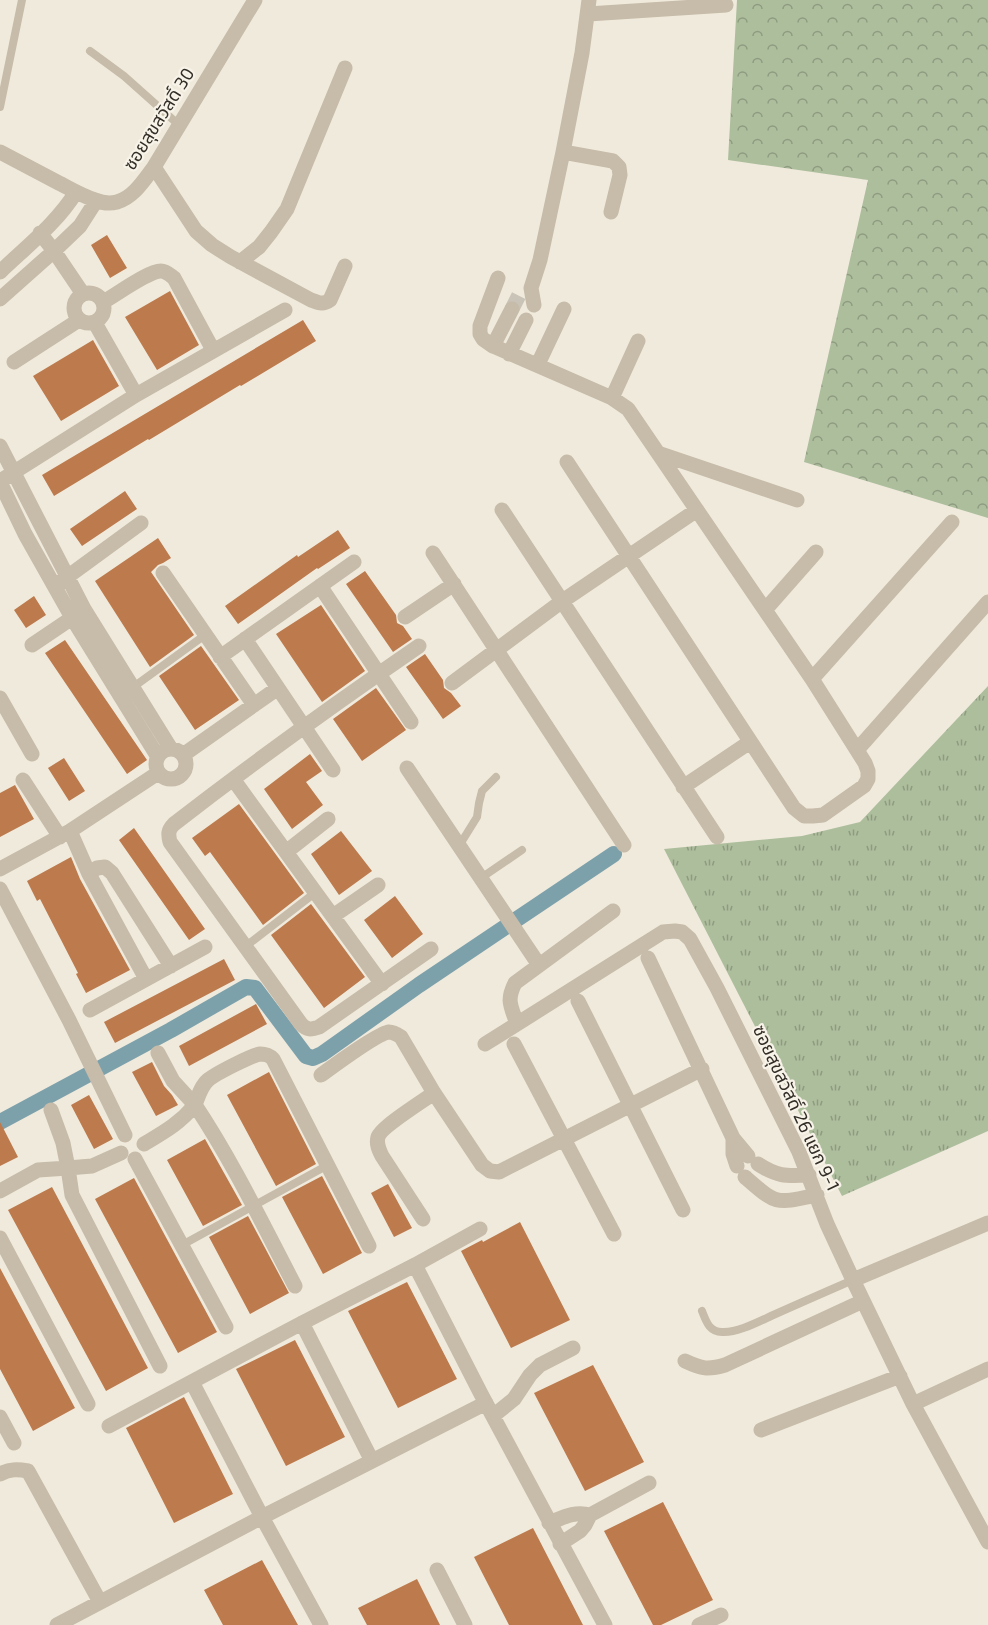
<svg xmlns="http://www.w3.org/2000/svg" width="988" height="1625" viewBox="0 0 988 1625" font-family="'Exo 2','Noto Sans Thai',sans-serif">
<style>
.grass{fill:url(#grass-tufts)}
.forest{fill:url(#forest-crowns)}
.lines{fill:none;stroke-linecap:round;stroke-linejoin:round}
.canal{stroke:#7da1ab;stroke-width:16}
.building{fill:#bc7a4d}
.minor-tunnel{stroke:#cac4b8;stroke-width:15;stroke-dasharray:15 8;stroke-linecap:butt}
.service{stroke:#c7bba9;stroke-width:8}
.minor{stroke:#c7bba9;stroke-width:15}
.labels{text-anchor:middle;stroke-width:4.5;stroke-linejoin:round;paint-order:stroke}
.street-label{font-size:18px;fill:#342e28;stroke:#f8f3e8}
</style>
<defs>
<pattern id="grass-tufts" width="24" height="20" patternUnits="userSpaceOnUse" patternTransform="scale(1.5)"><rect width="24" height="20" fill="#adbe9d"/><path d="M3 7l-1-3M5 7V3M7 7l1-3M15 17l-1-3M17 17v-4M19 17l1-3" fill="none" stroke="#8e9b80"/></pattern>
<pattern id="forest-crowns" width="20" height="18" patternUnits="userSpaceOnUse" patternTransform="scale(1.5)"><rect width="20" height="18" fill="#adbe9d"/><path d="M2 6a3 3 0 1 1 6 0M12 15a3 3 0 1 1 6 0" fill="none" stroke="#8e9b80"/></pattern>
</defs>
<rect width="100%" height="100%" fill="#f0eadc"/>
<path class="grass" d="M 988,686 L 988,1131 L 842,1196 L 664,849 L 802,836 L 860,822 Z"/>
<path class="forest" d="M 737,0 L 988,0 L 988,518 L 804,462 L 868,180 L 728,160 Z"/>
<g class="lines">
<path class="canal" d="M 0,1122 L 171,1030 L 246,987 L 255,988 L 306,1056 L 313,1058 L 322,1054 L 419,985 L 614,854"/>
</g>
<path class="building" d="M 107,235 L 127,268 L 110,278 L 91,245 Z
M 170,291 L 199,345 L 157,370 L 125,317 Z
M 303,320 L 316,341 L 241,386 L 240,385 L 149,440 L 148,439 L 54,496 L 42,475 Z
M 93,340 L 119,386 L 61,421 L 33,376 Z
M 125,491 L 137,509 L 82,546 L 70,529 Z
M 338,530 L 350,548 L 318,569 L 317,568 L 238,624 L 225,606 L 297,555 L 298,557 Z
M 158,538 L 171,558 L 163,563 L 158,565 L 151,572 L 194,635 L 150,667 L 95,581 Z
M 365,571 L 396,615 L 397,623 L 403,626 L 412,639 L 393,652 L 346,584 Z
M 34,596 L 46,615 L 26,628 L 14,610 Z
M 321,605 L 365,671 L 322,702 L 276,634 Z
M 65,640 L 147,760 L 127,774 L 45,653 Z
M 201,646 L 239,700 L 195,730 L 159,676 Z
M 425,654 L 443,680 L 444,688 L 451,693 L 461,706 L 443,719 L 406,667 Z
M 376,688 L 406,730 L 362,761 L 333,719 Z
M 310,754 L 322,771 L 306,782 L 323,805 L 292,829 L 264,789 Z
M 64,758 L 85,791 L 69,801 L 48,768 Z
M 15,785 L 34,819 L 0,837 L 0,793 Z
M 239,804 L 304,893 L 263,925 L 210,852 L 205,856 L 192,838 Z
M 134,828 L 205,929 L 189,940 L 119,840 Z
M 341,831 L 372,871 L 339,895 L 311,854 Z
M 71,857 L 80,879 L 130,970 L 86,993 L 76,974 L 78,973 L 40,899 L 37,901 L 27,881 Z
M 395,896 L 423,934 L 392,958 L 364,920 Z
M 311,904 L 365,977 L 324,1008 L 271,935 Z
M 224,959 L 235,980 L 115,1043 L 104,1022 Z
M 256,1004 L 267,1024 L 189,1066 L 179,1046 Z
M 152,1062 L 164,1086 L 172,1095 L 178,1105 L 156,1116 L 132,1072 Z
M 269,1072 L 316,1164 L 276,1186 L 227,1095 Z
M 89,1095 L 113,1139 L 94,1149 L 71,1105 Z
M 0,1122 L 18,1157 L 0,1166 Z
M 205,1139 L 242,1205 L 203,1226 L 167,1160 Z
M 322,1176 L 362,1253 L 323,1274 L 282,1197 Z
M 134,1178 L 217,1332 L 178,1353 L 95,1199 Z
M 388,1184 L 412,1228 L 394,1237 L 371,1193 Z
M 52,1187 L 148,1368 L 106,1391 L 8,1210 Z
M 248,1216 L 289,1293 L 250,1314 L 209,1237 Z
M 520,1222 L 570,1320 L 511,1348 L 461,1251 L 482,1240 L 483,1242 Z
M 0,1268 L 75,1408 L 33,1431 L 0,1369 Z
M 407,1282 L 457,1379 L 398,1408 L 348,1311 Z
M 295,1340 L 345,1437 L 286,1466 L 236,1369 Z
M 593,1365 L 644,1462 L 585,1491 L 534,1393 Z
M 184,1397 L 233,1494 L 174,1523 L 126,1428 Z
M 663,1502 L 713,1600 L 661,1625 L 653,1625 L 604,1531 Z
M 533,1528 L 583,1625 L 509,1625 L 474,1557 Z
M 262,1560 L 298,1625 L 223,1625 L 204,1590 Z
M 417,1579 L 440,1625 L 367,1625 L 358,1608 Z"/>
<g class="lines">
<path class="minor-tunnel" d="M 512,309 L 519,295"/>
<path class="service" d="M 90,51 L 124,76 L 179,125
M 0,107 L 22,0
M 132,688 L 205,635
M 459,846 L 477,817 L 479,803 L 482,791 L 496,777
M 481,878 L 522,850
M 246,946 L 316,892
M 182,1245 L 328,1165
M 702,1311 C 706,1321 709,1332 722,1332 C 737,1333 758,1322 771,1316 C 798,1304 825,1292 853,1280"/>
<path class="minor" d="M 588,14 L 726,5
M 0,152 C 19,162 38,172 57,182 C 69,188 82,196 95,200 C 102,203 110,204 117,202 C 134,197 144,180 154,167 L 255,0
M 563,152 L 613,161 L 619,167 L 620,175 L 611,212
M 154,167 L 196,231 L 212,245 L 231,257 L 311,300 C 319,303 323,305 330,300 L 345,266
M 40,233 L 54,251 L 83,294
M 240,262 L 259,247 L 271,232 L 287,209 L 345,68
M 0,272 C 26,247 57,223 76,192
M 498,278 L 480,326 L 480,334 L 483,339 L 493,346 L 612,398 L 628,409 L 812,679 L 865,763 L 868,771 L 868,779 L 864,786 L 823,815 L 813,816 L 804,816 L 794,808 L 567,462
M74 308a15 15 0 1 1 30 0a15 15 0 1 1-30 0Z
M 0,299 L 54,251 L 80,226 L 96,201
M 103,302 C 116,295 148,271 161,271 C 166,271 170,275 174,278 L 213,350
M 534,305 L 531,288 L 540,260 L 563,152 L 582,53 L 589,0
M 95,323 L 136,395
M 493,346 L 512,309
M 509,354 L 526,320
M 14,362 L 79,320
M 538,364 L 564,309
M 612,398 L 638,341
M 0,446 L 84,609 L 171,749
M 658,453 L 797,500
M 0,481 L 136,395 L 285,310
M 0,482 L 25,534 L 74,621 L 158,757
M 502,510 L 717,837
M 433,553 L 624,845
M 163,573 L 254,705
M 59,583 L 141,523
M 320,586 L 411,722
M 765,610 L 816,552
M 405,617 L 454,584
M 245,639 L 333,770
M 32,645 L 72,618
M 419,646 C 336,703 254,762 174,824 C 168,830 168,834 170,842 L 301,1024 C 307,1030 311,1030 319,1027 L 431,949
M 220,657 L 354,562
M 812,679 L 952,522
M 452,683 L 561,602 L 697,510
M 0,698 L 32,754
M156 764a15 15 0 1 1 30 0a15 15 0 1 1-30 0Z
M 857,750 L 988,602
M 183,755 L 278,688
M 407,768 L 539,965
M 233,779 L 382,984
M 23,780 L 60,837
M 683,787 L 750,742
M 70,831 L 89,874 L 146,979
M 286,852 L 328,819
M 0,869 L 70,831 L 158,773
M 89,874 L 97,868 L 105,867 L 112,873 L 171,966
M 0,889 L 69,1020 L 125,1135
M 333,916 L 378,885
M 648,958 L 733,1138 L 748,1156
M 578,1001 L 683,1210
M 90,1010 L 205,947
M 517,1024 C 511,1006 506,1001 515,983 L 613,911
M 485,1044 L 663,932 L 675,931 L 682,932 L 690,939 L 717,988 L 799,1152 L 827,1224 L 853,1280 L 913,1404 L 988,1542
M 514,1044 L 614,1234
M 158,1053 L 173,1081 L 195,1105 C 198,1097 201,1086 208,1080 C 215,1074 252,1055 260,1054 C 266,1054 269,1055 273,1059 L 369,1246
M 321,1075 C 332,1067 378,1033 389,1032 C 393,1032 398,1035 401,1037 L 434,1093 L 482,1165 L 490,1171 L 499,1172 L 702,1069
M 733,1138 L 733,1154 L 737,1166
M 144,1144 C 164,1132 179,1124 195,1105 C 233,1162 263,1225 295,1286
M 121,1153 L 92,1166 L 68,1168 L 72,1195 L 160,1366
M 135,1159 L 226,1327
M 758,1164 C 778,1177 786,1176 809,1175
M 745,1177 C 777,1205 775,1204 817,1195
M 0,1191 L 38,1170 L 68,1168 L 63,1143 L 51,1110
M 423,1219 L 382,1156 C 379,1150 376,1144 378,1137 C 381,1127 423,1101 434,1093
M 0,1238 L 88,1404
M 415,1265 L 481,1394 L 605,1625
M 853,1280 L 988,1223
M 302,1323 L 372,1461
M 685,1361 C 702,1369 708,1370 725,1365 L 863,1301
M 192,1382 L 262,1517 L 321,1625
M 913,1404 L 988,1369
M 493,1416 L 514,1399 L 530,1375 L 540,1365 L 573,1348
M 0,1417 L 14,1443
M 109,1426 L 302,1323 L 415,1265 L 480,1229
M 761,1430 L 900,1376
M 0,1474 C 10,1469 17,1469 28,1471 L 100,1602
M 549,1523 C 564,1517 575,1511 590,1515
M 560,1544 L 580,1531 L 585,1525 L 590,1515 L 649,1483
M 437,1570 L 465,1625
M 57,1625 L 262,1517 L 486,1403
M 699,1625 L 721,1615"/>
</g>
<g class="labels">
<g class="street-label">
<text transform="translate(159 119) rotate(-58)" y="6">ซอยสุขสวัสดิ์ 30</text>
<text transform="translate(796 1108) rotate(65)" y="6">ซอยสุขสวัสดิ์ 26 แยก 9-1</text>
</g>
</g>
</svg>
